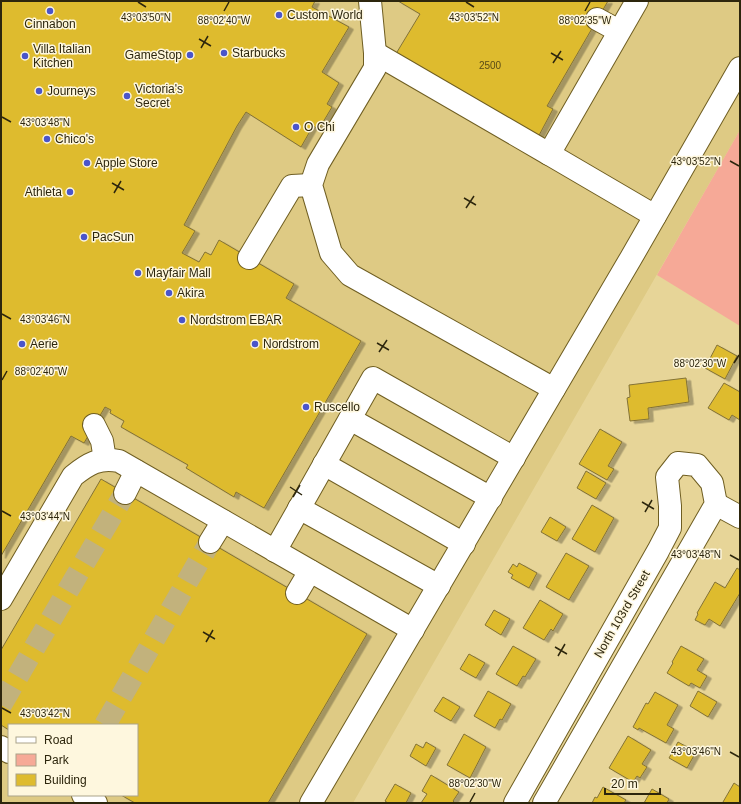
<svg xmlns="http://www.w3.org/2000/svg" width="741" height="804" viewBox="0 0 741 804" font-family="Helvetica,sans-serif">
<style>
.built{fill:#deca84;fill-rule:evenodd}
.green{fill:#f6a997}
.building{fill:#debb2f;stroke:#837236;filter:url(#shadow)}
.lines{fill:none;stroke-linecap:round;stroke-linejoin:round}
.minor-tunnel{stroke:#c2b27c;stroke-width:22;stroke-dasharray:22 11;stroke-linecap:butt}
.minor-casing{stroke:#6f5e22;stroke-width:24}
.minor{stroke:#fff;stroke-width:22}
.ticks{fill:none;stroke:#2d260d;stroke-width:1.5}
.poi-dot{fill:#4a55ca;stroke:#fef7de;stroke-width:1.5}
.labels{text-anchor:middle;stroke-width:3;stroke-linejoin:round;paint-order:stroke}
.number-label{font-size:10px;fill:#594b16}
.poi-label{font-size:12px;fill:#2d260d;stroke:#fef7de;text-anchor:start}
.street-label{font-size:12px;fill:#2d260d;stroke:#fef7de}
.ticks-label{font-size:10px;text-anchor:middle;fill:#2d260d;stroke:#fef7de;stroke-width:3;stroke-linejoin:round;paint-order:stroke}
</style>
<defs>
<filter id="shadow"><feDropShadow dx="4.5" dy="2.5" stdDeviation="0" flood-color="#0004"/></filter>
</defs>
<rect width="100%" height="100%" fill="#e7d598"/>
<!-- built -->
<path class="built" d="M1 1H740V130L353 803H1ZM9 725H137V795H9Z"/>
<!-- green -->
<polygon class="green" points="740,130 740,326 657,275"/>
<!-- building -->
<g class="building">
<polygon points="1,1 315,1 312,7 349,27 322,72 339,83 327,104 332,107 319,129 313,126 301,147 246,112 237,126 184,225 195,231 182,253 199,262 205,252 211,255 219,240 294,284 286,298 361,341 264,508 236,492 234,497 186,468 188,465 121,427 124,421 110,413 111,410 105,407 84,443 71,436 1,556"/>
<polygon points="398,1 608,1 547,106 553,109 536,141 394,57 420,14"/>
<polygon points="717,345 737,356 725,379 705,368"/>
<polygon points="686,378 689,402 648,408 649,419 630,421 627,398 630,397 629,385"/>
<polygon points="724,383 740,392 740,420 732,415 729,420 708,408"/>
<polygon points="600,429 622,442 608,466 614,469 607,480 579,464"/>
<polygon points="586,471 606,483 596,499 577,488"/>
<polygon points="101,479 367,634 268,803 135,803 121,795 137,795 137,725 9,725 9,730 1,725 1,650"/>
<polygon points="592,505 614,518 595,552 572,539"/>
<polygon points="550,517 566,527 557,541 541,532"/>
<polygon points="566,553 589,566 569,600 546,587"/>
<polygon points="519,563 537,573 529,588 511,578 513,575 508,572 513,564 517,567"/>
<polygon points="737,568 740,570 740,593 720,626 709,619 705,625 695,620 698,614 697,613 715,582 725,588"/>
<polygon points="540,600 563,614 553,631 551,629 544,640 523,628"/>
<polygon points="494,610 510,619 501,635 485,625"/>
<polygon points="513,646 536,659 525,677 523,676 517,686 496,674"/>
<polygon points="681,646 704,659 697,670 707,676 700,688 691,683 689,686 667,673 673,663 672,662"/>
<polygon points="469,654 485,663 476,678 460,669"/>
<polygon points="488,691 511,704 502,720 500,719 495,728 474,716"/>
<polygon points="698,691 717,702 708,717 690,706"/>
<polygon points="655,692 678,705 667,725 674,729 666,743 639,728 638,730 633,727 646,703 648,704"/>
<polygon points="443,697 460,707 451,721 434,711"/>
<polygon points="464,734 486,747 470,778 447,765"/>
<polygon points="628,736 651,750 642,764 647,767 640,778 637,776 633,782 609,768"/>
<polygon points="426,742 436,748 426,766 410,756 416,744 423,748"/>
<polygon points="678,742 696,752 687,768 669,758"/>
<polygon points="431,775 459,792 453,801 455,803 421,803 427,794 422,791"/>
<polygon points="734,783 740,787 740,803 724,803 723,802"/>
<polygon points="395,784 411,793 406,803 388,803 385,801"/>
<polygon points="603,787 626,800 624,803 592,803 595,797 597,798"/>
<polygon points="652,789 669,799 667,803 644,803"/>
</g>
<g class="lines">
<!-- minor-tunnel -->
<g class="minor-tunnel">
<polyline points="1,705 125,493"/>
<polyline points="105,725 210,542"/>
</g>
<!-- minor casing -->
<g class="minor-casing">
<g id="minor">
<polyline points="370,1 375,53 375,68 318,164 311,185 331,253 350,275 554,389"/>
<polyline points="597,19 619,31"/>
<polyline points="375,53 549,154 637,1"/>
<polyline points="549,154 655,216"/>
<polyline points="249,258 292,186 311,185"/>
<polyline points="350,419 491,498"/>
<polyline points="94,425 102,441 105,460"/>
<polyline points="324,464 464,544"/>
<polyline points="125,493 136,471"/>
<polyline points="716,504 740,517"/>
<polyline points="299,508 439,586"/>
<polyline points="210,542 223,521"/>
<polyline points="275,551 373,378 514,458"/>
<polyline points="297,593 310,571"/>
<path d="M1 599 73 476C88 464 99 457 119 461L413 630"/>
<polyline points="1,747 9,752"/>
<polyline points="83,795 96,803"/>
<polyline points="311,803 631,258 740,68"/>
<polyline points="515,803 658,551 670,528 670,506 667,477 678,463 697,465 712,483 716,504 544,803"/>
</g>
</g>
<!-- minor -->
<use href="#minor" class="minor"/>
</g>
<!-- ticks -->
<path class="ticks" d="M138 2 146 7M466 2 474 7M224 11 229 2M585 11 590 2M199 39 211 46M201 48 208 36M551 53 563 60M553 63 561 51M2 117 11 122M730 161 739 166M112 183 124 190M114 193 121 181M464 198 476 205M466 208 474 196M2 314 11 319M377 343 389 350M379 352 387 340M734 363 739 355M2 380 7 371M290 487 302 495M293 497 300 485M642 502 654 509M2 511 11 516M645 512 652 500M730 555 739 560M203 632 215 639M206 642 213 630M555 647 567 654M558 656 565 644M2 708 11 713M730 752 739 757M470 802 475 793"/>
<!-- markers -->
<g class="poi-dot">
<circle cx="50" cy="11" r="4"/>
<circle cx="279" cy="15" r="4"/>
<circle cx="224" cy="53" r="4"/>
<circle cx="190" cy="55" r="4"/>
<circle cx="25" cy="56" r="4"/>
<circle cx="39" cy="91" r="4"/>
<circle cx="127" cy="96" r="4"/>
<circle cx="296" cy="127" r="4"/>
<circle cx="47" cy="139" r="4"/>
<circle cx="87" cy="163" r="4"/>
<circle cx="70" cy="192" r="4"/>
<circle cx="84" cy="237" r="4"/>
<circle cx="138" cy="273" r="4"/>
<circle cx="169" cy="293" r="4"/>
<circle cx="182" cy="320" r="4"/>
<circle cx="22" cy="344" r="4"/>
<circle cx="255" cy="344" r="4"/>
<circle cx="306" cy="407" r="4"/>
</g>
<g class="labels">
<!-- number labels -->
<g class="number-label">
<text x="490" y="69">2500</text>
</g>
<!-- poi labels -->
<g class="poi-label">
<text x="287" y="19">Custom World</text>
<text x="50" y="28" text-anchor="middle">Cinnabon</text>
<text x="33" y="53">Villa Italian<tspan x="33" dy="14">Kitchen</tspan></text>
<text x="232" y="57">Starbucks</text>
<text x="182" y="59" text-anchor="end">GameStop</text>
<text x="135" y="93">Victoria's<tspan x="135" dy="14">Secret</tspan></text>
<text x="47" y="95">Journeys</text>
<text x="304" y="131">O Chi</text>
<text x="55" y="143">Chico's</text>
<text x="95" y="167">Apple Store</text>
<text x="62" y="196" text-anchor="end">Athleta</text>
<text x="92" y="241">PacSun</text>
<text x="146" y="277">Mayfair Mall</text>
<text x="177" y="297">Akira</text>
<text x="190" y="324">Nordstrom EBAR</text>
<text x="30" y="348">Aerie</text>
<text x="263" y="348">Nordstrom</text>
<text x="314" y="411">Ruscello</text>
</g>
<!-- street labels -->
<g class="street-label">
<text transform="translate(622 614) rotate(-60)" y="4">North 103rd Street</text>
</g>
</g>
<g class="ticks-label">
<text x="146" y="21">43°03'50"N</text>
<text x="474" y="21">43°03'52"N</text>
<text x="224" y="24">88°02'40"W</text>
<text x="585" y="24">88°02'35"W</text>
<text x="45" y="126">43°03'48"N</text>
<text x="696" y="165">43°03'52"N</text>
<text x="45" y="323">43°03'46"N</text>
<text x="700" y="367">88°02'30"W</text>
<text x="41" y="375">88°02'40"W</text>
<text x="45" y="520">43°03'44"N</text>
<text x="696" y="558">43°03'48"N</text>
<text x="45" y="717">43°03'42"N</text>
<text x="696" y="755">43°03'46"N</text>
<text x="475" y="787">88°02'30"W</text>
</g>
<!-- border -->
<rect width="741" height="804" fill="none" stroke="#2d260d" stroke-width="4"/>
<!-- legend -->
<rect x="8" y="724" width="130" height="72" fill="#fef7de" stroke="#aaa38a"/>
<rect x="16" y="737" width="20" height="6" fill="#ffffff" stroke="#aaa38a"/>
<text x="44" y="744" font-size="12" fill="#2d260d">Road</text>
<rect x="16" y="754" width="20" height="12" fill="#f6a997" stroke="#aaa38a"/>
<text x="44" y="764" font-size="12" fill="#2d260d">Park</text>
<rect x="16" y="774" width="20" height="12" fill="#debb2f" stroke="#aaa38a"/>
<text x="44" y="784" font-size="12" fill="#2d260d">Building</text>
<!-- scale -->
<path d="M605 788v6h55v-6" fill="none" stroke="#2d260d" stroke-width="2"/>
<text x="611" y="788" font-size="12" fill="#2d260d" stroke="#fef7de" stroke-width="3" paint-order="stroke">20 m</text>
</svg>
